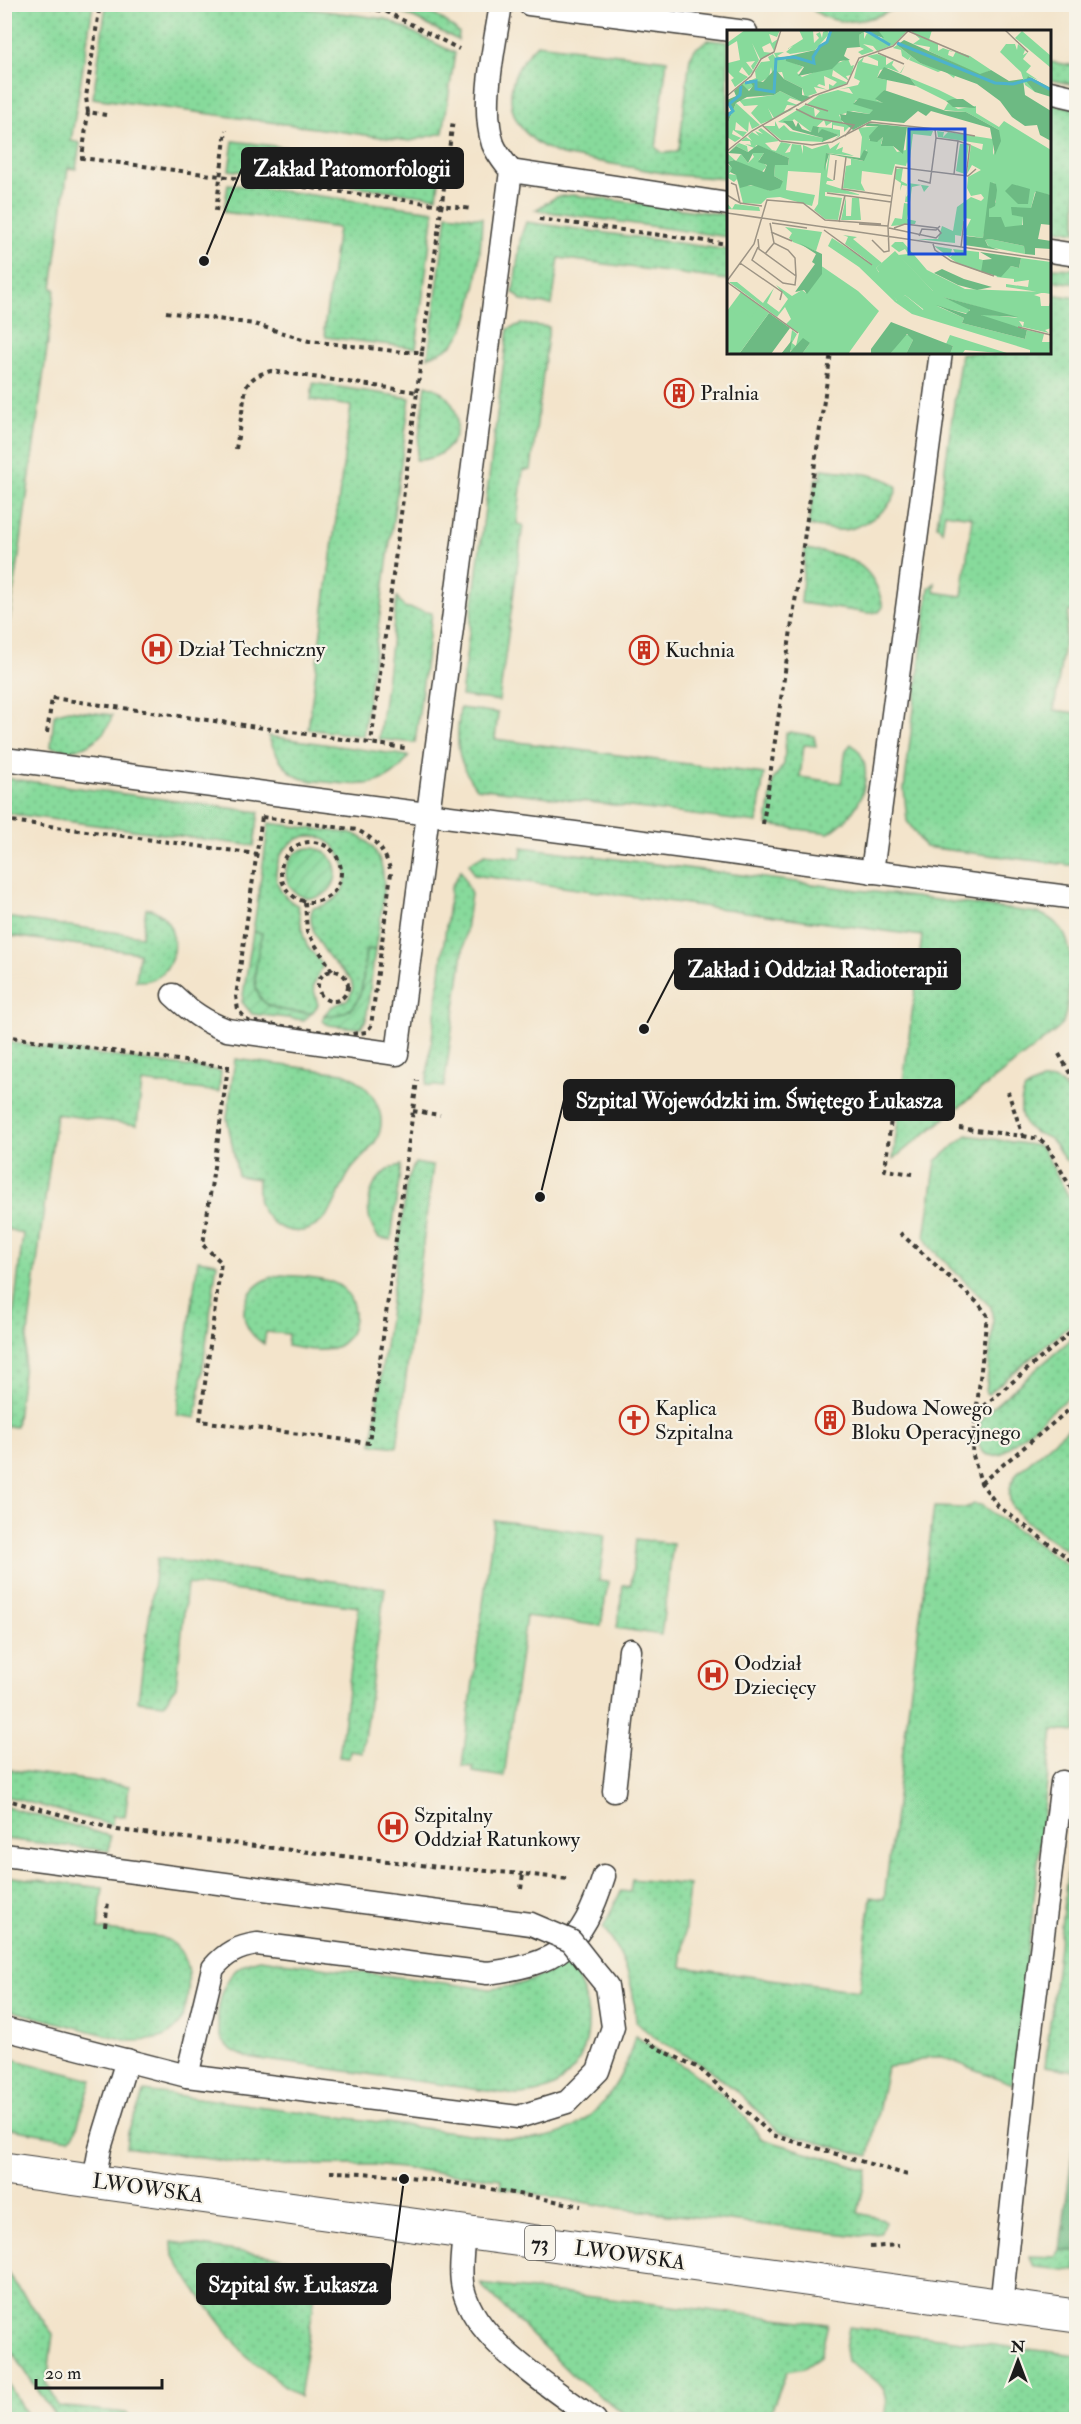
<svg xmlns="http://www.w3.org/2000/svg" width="1081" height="2424" viewBox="0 0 1081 2424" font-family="'IM FELL Double Pica',serif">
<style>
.grass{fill:url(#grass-dots);stroke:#527b5c;stroke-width:1.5}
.forest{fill:url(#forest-firs);stroke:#446b50;stroke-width:1.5}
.garden{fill:url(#garden-furrows);stroke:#527b5c;stroke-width:1.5}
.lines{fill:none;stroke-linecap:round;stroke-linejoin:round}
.lane-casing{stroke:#3c3a36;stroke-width:25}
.primary-casing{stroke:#3c3a36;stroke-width:35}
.path{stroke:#3c3a36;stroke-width:4;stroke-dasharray:4.5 4.5;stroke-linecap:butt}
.lane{stroke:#fff;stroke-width:22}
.primary{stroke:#fff;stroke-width:33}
.lane-bridge-casing{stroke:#3c3a36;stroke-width:25;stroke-linecap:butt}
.lane-bridge{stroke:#fff;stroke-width:22}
.labels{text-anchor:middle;stroke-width:4.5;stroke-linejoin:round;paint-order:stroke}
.shield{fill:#f7f3e8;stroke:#5e5c59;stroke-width:1.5}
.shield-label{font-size:20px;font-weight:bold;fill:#1c1c1c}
.poi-label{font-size:21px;fill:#1c1c1c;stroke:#f7f3e8;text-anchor:start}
.street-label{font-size:21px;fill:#1c1c1c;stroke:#f7f3e8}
.inset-river{fill:none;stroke:#4db2cc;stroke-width:3}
.inset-road{fill:none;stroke:#9d9485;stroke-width:1.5}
.view{fill:#1d4ed8;fill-opacity:0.15;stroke:#1d4ed8;stroke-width:3}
.inset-edge{fill:none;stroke:#1c1c1c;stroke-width:3}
.leader{fill:none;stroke:#1c1c1c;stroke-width:2}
.callout-dot{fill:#1c1c1c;stroke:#f7f3e8;stroke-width:2}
.callout{fill:#1c1c1c;stroke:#1c1c1c;stroke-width:2}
.callout-label{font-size:22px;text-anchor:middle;font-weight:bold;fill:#fff}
</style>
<defs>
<pattern id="grass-dots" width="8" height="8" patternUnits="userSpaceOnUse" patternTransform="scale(1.5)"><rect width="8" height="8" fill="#87da9b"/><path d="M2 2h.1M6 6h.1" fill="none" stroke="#74ba85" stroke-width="1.8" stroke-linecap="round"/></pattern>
<pattern id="forest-firs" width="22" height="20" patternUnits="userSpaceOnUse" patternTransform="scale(1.5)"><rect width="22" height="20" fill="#6dba83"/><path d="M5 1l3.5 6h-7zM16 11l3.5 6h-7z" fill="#59966a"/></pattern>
<pattern id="garden-furrows" width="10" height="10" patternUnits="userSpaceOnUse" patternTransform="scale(1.5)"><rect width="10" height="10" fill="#87da9b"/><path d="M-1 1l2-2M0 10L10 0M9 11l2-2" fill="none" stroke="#74ba85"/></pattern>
</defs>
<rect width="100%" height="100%" fill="#f7f3e8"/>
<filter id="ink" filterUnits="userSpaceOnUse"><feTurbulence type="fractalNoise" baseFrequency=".0167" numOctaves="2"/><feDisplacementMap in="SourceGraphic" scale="12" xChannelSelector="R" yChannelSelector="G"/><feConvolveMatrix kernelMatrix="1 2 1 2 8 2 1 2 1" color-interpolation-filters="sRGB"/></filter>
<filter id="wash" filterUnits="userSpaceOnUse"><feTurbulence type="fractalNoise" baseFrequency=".008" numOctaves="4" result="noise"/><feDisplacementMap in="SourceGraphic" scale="24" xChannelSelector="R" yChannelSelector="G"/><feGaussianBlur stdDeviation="1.35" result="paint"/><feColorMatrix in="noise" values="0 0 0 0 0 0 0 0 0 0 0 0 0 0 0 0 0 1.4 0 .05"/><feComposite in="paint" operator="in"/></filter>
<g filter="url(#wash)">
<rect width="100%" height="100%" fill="#f3e4cb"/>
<!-- grass -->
<g class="grass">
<polygon points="5,4 93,5 71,141 80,143 76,169 68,168 52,288 55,289 17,571 5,649"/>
<polygon points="280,5 386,19 455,53 443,133 410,141 93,98 106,5"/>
<path d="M387 5C418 9 436 10 459 33L458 40Z"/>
<path d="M807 5H901C872 22 834 31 807 5Z"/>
<path d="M708 40 728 42V179L674 175 562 155C505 135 494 86 537 44L667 60 656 148 663 153 676 152 679 149 690 58 695 49Z"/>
<polygon points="1050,62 1076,66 1076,85 1050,80"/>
<polygon points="1050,104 1076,108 1076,232 1050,228"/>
<polygon points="233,141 441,166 437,197 229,170"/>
<polygon points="228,184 434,211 416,348 326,337 324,329 338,228 224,212"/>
<polygon points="573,195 728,215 728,237 535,210 556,197"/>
<path d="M447 214 482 218C481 248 476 323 453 344 446 350 437 353 428 357Z"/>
<polygon points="526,222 728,250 728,280 559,258 552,305 522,301 516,294 513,293 521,236"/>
<polygon points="1050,268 1076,269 1076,284 1050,280"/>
<polygon points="1050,294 1076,298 1076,612 1069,611 1054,710 1076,713 1076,866 925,847 907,821 904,789 929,588 935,583 934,592 962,596 972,517 945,513 942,531 937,525 961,353 1050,352"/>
<polygon points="521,324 549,327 531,470 523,470 517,524 523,525 499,701 461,696 508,329"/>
<polygon points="313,383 410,398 363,736 308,729 351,406 311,400"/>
<path d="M426 385C472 398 466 460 416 460Z"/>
<path d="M822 469C843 472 883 472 897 487 894 508 866 526 845 530 834 531 819 527 808 526L816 478 821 479Z"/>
<path d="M805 549C847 556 873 559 883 607L879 612 868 613 801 603Z"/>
<polygon points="397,597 404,607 432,613 415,743 379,739"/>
<path d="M460 708 498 713 495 739 764 774 757 823 476 788C455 760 456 740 460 708Z"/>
<path d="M69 710 112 715C110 732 88 749 70 750 64 750 57 748 51 747L54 715 57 713Z"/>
<path d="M790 732 814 736 816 746 804 745 800 777 841 783 846 750 851 744C874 760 866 795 851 814 845 822 837 827 829 833L767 825 773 780 784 764 786 733Z"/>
<path d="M268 736 409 756C388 789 361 786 326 782 318 781 306 781 298 777 283 769 275 752 268 736Z"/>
<polygon points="5,778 259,812 254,846 5,813"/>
<path d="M269 823 355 834C400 855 380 912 375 950L366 949C362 982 367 1018 324 1015L331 1007 347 1000C360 983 348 977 337 966 326 955 304 925 313 908 380 896 331 808 289 845 281 852 276 863 276 874 276 888 286 899 298 906L303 934 307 946 323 965 313 986 318 1005 312 1013C300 1012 286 1012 275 1008 244 999 258 956 261 933L253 932Z"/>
<path d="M522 847 1038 913C1081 928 1071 972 1066 1012L1063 1023 1057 1030 893 1159 922 936 474 875 469 863 485 854 521 858Z"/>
<polygon points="461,870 471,894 444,1087 426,1085 451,887"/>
<path d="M146 908C177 913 183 958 159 976 152 981 144 981 136 981L139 953 5 935V917L142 936Z"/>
<polygon points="5,1042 221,1071 219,1092 142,1082 137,1125 56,1114 16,1427 5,1426 4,1326 12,1326 23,1234 5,1228"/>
<path d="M235 1059 343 1073C369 1082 392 1115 375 1142 368 1153 358 1161 351 1170 340 1185 336 1209 321 1222 298 1241 268 1229 259 1202 257 1195 258 1187 258 1179L238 1176 227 1118Z"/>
<path d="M1053 1080C1081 1090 1077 1138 1076 1166 1061 1162 1061 1150 1051 1140 1046 1135 1039 1135 1034 1132 1017 1123 1019 1104 1025 1089L1042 1081Z"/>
<polygon points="967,1135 1039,1146 1044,1151 1076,1210 1076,1320 988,1394 986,1393 993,1322 991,1307 930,1247 925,1237 936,1161"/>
<polygon points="415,1163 433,1166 397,1447 372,1444 407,1181"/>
<path d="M401 1165 391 1240 379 1238C359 1214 368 1172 401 1165Z"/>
<polygon points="198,1260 217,1263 196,1418 177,1415"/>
<path d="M282 1275C299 1277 327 1276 341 1287 361 1302 358 1340 333 1348 319 1353 301 1348 287 1346L288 1334 266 1332 264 1344C229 1323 243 1280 282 1275Z"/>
<path d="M1076 1335V1391L1001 1454C973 1463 974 1428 985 1414Z"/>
<path d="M1076 1422V1557C1061 1545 1018 1521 1011 1504 1007 1492 1011 1483 1017 1473Z"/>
<path d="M974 1504 981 1505 1076 1571V1732L1053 1730 1013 2084 942 2057H930L905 2065 887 2067 869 2156 779 2132 738 2092 703 2065 656 2039 636 2022C634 1985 626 1958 603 1928L621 1891 630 1892 632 1879 689 1885 681 1967 859 1991 871 1897 884 1899 934 1507 965 1508Z"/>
<polygon points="494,1520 605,1535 599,1581 608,1582 601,1626 526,1616 504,1777 473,1772 473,1767 462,1766"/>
<polygon points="636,1539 673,1544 661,1635 617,1628 623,1585 631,1585"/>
<polygon points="157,1558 385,1588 362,1753 350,1751 349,1758 339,1757 359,1607 187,1584 176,1687 164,1704 138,1701"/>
<polygon points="4,1769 129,1786 125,1817 113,1815 112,1825 5,1796"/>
<polygon points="4,1806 110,1836 109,1851 5,1839"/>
<polygon points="1076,1844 1076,1895 1069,1957 1076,1959 1076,2071 1045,2066 1068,1866"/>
<path d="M4 1876 103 1888 98 1929 161 1937C189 1947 191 1974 187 2000 185 2011 182 2022 174 2030 162 2041 144 2041 129 2041L5 2009Z"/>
<path d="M260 1959 490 1989C519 1987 542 1977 568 1963 607 2015 589 2095 516 2095L246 2057C239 2054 231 2051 226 2045 211 2028 219 1986 235 1971 241 1964 251 1961 260 1959Z"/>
<path d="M635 2036 688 2069 719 2092 745 2117 762 2139 867 2170 858 2213 883 2219 885 2222 880 2233 860 2236 617 2208 500 2188 501 2179 373 2165H251L126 2147 128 2132 145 2091 484 2136C503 2138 521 2141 540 2138 593 2131 623 2084 635 2036Z"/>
<polygon points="5,2057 92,2080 74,2136 70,2139 5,2128"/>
<polygon points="172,2242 348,2267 344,2288 317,2282 299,2397 246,2356 194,2288 173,2256"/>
<polygon points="1060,2250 1076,2251 1076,2271 1034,2267 1030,2256 1055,2257"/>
<polygon points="5,2270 53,2334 47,2383 58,2406 126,2413 132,2419 57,2419 5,2341"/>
<polygon points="480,2284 828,2324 820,2357 804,2368 787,2371 768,2419 631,2419 573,2376"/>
<path d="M849 2327 1076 2355V2419H884C895 2384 872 2379 847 2361L845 2349Z"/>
<polygon points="4,2379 5,2379 30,2419 5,2419"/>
</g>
<!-- forest -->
<polygon class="forest" points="1076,2122 1076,2251 1060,2250"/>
<!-- garden -->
<g class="garden">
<circle cx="311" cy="873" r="25"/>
<path d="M253 932 262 933C258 956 243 999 275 1008 286 1012 300 1012 312 1013L304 1020 252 1014 242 1002Z"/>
<path d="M366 949 375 950 366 1020 361 1027 357 1028 328 1025 323 1021 324 1015C367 1018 362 981 366 949Z"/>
</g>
</g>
<g filter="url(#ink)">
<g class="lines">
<!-- lane casing -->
<g class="lane-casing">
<g id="lane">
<path d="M501 4C495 45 480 104 493 144 497 154 504 162 511 171"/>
<polyline points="529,4 746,32"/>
<polyline points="1050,92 1076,98"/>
<polyline points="1050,251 1076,255"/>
<polyline points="4,759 1076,898"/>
<polyline points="872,872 941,352"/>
<path d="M173 995C190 1011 205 1022 227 1030L397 1054 511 171 728 204"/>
<polyline points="614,1791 630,1650"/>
<polyline points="4,2029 187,2076 518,2117 567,2102 598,2071 613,2027 607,1986 593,1969"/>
<path d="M187 2076 213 1968C226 1953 237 1947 257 1944L487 1973C559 1964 582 1946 604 1876"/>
<polyline points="94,2181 100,2148 127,2060"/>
<path d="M464 2232C463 2249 459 2271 463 2288 475 2342 552 2387 595 2420"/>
<polyline points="1001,2306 1027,2063 1062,1782"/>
</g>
</g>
<!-- primary casing -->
<g class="primary-casing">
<polyline id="primary" points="4,2169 1076,2316"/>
</g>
<!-- path -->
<g class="path">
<polyline points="332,4 385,11 459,49"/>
<polyline points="88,112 86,97 100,4"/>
<polyline points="106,115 88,112 82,158 472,209"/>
<polyline points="216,211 226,130"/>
<polyline points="539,219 728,244"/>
<polyline points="166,312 254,324 309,341 403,352 422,352 453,120"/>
<polyline points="417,392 422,352"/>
<path d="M236 449 246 387C252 377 259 374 271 371L417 392 371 743"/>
<polyline points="47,733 52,698 405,748"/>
<path d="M262 817 357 830C377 840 386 852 391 873L371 1026 366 1032 346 1035 248 1021 238 1010 236 996Z"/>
<polyline points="4,820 257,854"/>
<polyline points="763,824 831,352"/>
<circle cx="311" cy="872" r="30"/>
<polyline points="305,902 307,932 333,972"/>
<circle cx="333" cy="986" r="15"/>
<polyline points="4,1036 228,1067 228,1065"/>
<polyline points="1059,1054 1076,1084"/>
<polyline points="228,1067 203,1245 221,1262 200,1421 369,1443 417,1080"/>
<polyline points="796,1108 891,1119 885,1170 913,1174"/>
<polyline points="413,1111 440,1115"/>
<polyline points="959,1128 1023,1136 1008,1092"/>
<polyline points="1023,1136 1039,1139 1046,1144 1076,1197"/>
<polyline points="1070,1186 1076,1182"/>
<polyline points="900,1233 979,1304 987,1315 972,1452 981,1483 998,1506 1076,1564"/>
<polyline points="977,1412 1076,1328"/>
<polyline points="981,1483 1076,1404"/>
<polyline points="4,1799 117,1830 439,1867 523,1874"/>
<polyline points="521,1889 523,1874 569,1879"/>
<polyline points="105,1926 108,1902"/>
<polyline points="645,2039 657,2048 699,2068 772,2135 911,2176"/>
<path d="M330 2172C414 2173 498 2190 581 2206"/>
<polyline points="870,2247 899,2245"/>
</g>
<!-- lane -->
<use href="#lane" class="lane"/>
<!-- primary -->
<use href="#primary" class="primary"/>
<!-- lane-bridge casing -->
<g class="lane-bridge-casing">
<polyline id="lane-bridge" points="4,1855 531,1924 571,1941 593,1969"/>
</g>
<!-- lane-bridge -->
<use href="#lane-bridge" class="lane-bridge"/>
</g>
</g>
<!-- icons -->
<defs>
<g id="building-ring" transform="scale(1.5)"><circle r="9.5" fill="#f7f3e8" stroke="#c8321e" stroke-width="1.5"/><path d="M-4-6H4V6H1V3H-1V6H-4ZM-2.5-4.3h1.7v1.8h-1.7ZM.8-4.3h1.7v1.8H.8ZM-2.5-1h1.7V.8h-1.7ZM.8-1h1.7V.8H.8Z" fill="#c8321e"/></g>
<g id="hospital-ring" transform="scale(1.5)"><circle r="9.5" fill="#f7f3e8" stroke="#c8321e" stroke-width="1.5"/><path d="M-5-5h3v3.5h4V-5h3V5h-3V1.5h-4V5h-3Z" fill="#c8321e"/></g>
<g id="church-ring" transform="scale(1.5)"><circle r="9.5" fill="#f7f3e8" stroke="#c8321e" stroke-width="1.5"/><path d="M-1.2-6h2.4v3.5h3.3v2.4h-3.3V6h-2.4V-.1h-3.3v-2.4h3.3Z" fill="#c8321e"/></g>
</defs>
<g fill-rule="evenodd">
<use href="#building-ring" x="679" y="393"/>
<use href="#hospital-ring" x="157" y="649"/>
<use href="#building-ring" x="644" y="650"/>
<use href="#church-ring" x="634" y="1420"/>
<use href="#building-ring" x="830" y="1420"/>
<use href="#hospital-ring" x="713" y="1675"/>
<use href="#hospital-ring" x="393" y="1827"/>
</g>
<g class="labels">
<!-- shield labels -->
<rect class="shield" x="525" y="2226" width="30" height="34" rx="4.5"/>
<g class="shield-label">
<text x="540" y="2250">73</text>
</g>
<!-- poi labels -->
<g class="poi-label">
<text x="700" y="400">Pralnia</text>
<text x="178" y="656">Dział Techniczny</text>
<text x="665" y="657">Kuchnia</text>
<text x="655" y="1415">Kaplica<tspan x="655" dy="24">Szpitalna</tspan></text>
<text x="851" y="1415">Budowa Nowego<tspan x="851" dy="24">Bloku Operacyjnego</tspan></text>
<text x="734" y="1670">Oodział<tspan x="734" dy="24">Dziecięcy</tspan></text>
<text x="414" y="1822">Szpitalny<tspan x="414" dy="24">Oddział Ratunkowy</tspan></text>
</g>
<!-- street labels -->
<g class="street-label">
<text transform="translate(148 2188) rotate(8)" y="7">LWOWSKA</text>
<text transform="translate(630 2255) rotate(8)" y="7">LWOWSKA</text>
</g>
</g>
<!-- overview -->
<g transform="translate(727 30)">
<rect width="324" height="324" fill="#f3e4cb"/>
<path d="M18 0H53L50 7 42 4 45 13 51 9 47 21 43 13 35 17 37 22 46 23 33 29 25 13 32 30 26 40 24 36 28 31 19 32 26 41 22 46 15 37 12 42 21 47 8 57 4 50 7 48 0 41 1 33 13 30 10 11 0 17V13ZM72 0H86L87 13 92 8 89 4 93 2 95 8 96 2 100 0 102 4 88 20 63 24 59 22 66 16 60 19 76 9ZM151 0H181L166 15 150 21 146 16 136 14 147 21 135 25 131 22 137 19 133 17 132 5 137 2V9L140 3 156 10ZM183 0H205L202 10 211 14V21L216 18 227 22 222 21 221 25 226 27 229 21 243 26 264 40 253 45 202 21 203 17 186 14 193 9ZM295 1 324 26V38L288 8ZM279 14H288L290 20 291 14 298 20 296 25 301 22 296 29 304 36 299 42 311 50 301 46 308 62 298 55 294 42 273 22ZM170 15 193 33 229 43 227 48 216 40 211 42 182 30 184 26 181 30 175 26 174 20 166 18ZM57 22 50 26 76 37 70 43 75 47 121 29 124 36 127 35 124 45 119 46 122 51 106 40 105 46 121 53 102 60V54L106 56 110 52 97 46 98 56 92 54 90 56 101 60 87 57 90 63 78 67 75 58 57 49 55 42 45 43 44 37 42 47 19 61 14 54 29 48 28 41 34 32 43 31 41 27 46 24 50 30 47 23ZM150 24 159 27V35L167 30 165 35 173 43 178 35 174 43 161 38 153 40 150 48 160 50 159 61 152 58 157 60 149 70 157 73 129 70 127 73 147 80 142 84 126 81 112 85 116 93 125 94 117 102V97L106 95V99L113 100V106L108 109 112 105 95 100 91 103 92 97 105 98V92L99 96 97 90 84 102 67 89 63 94 51 92 78 75 87 78 88 87 93 81 80 74 92 65 111 60 126 64 122 58 113 59 131 55 133 51 127 48 131 32 137 27 135 32 151 36V31L140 26ZM183 48 212 60 230 69 219 71 189 56ZM53 61 75 72 63 68 60 71 73 76 60 75 57 81 67 79 47 88 41 78 46 89 34 94 24 83 31 75 17 76 12 70 47 65ZM9 73 33 95 25 99 22 91 21 102 9 92 8 100 20 102 16 107 6 100 5 104 14 108 8 112 0 107V95ZM221 73 231 79 249 76V83L272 97 277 91 324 120V165L308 162 304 178H287L296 187 295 197H277L262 187V179L269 172 267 152 256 208 236 205 244 189 237 188 234 206 228 205V213L189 209H211L215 196 226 201 230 177 244 167 254 171 257 168 254 164 244 166 240 158 241 147 254 140 245 135 240 144 244 115 255 120 256 114 211 107 210 101 217 102 216 107 221 102 266 109V125L272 113V100L239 82 217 80ZM48 91 52 99 57 95 63 101 96 108V112L54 110 37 96H48ZM151 96 142 110 151 111 156 107 154 114 166 116 170 122 179 120 180 97 206 101 204 106 186 104 182 137 180 132 179 136 168 134 165 145 135 141 134 153 138 161 116 158 119 136 124 135V129L103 124 100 147 107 151H100L99 154 134 165 98 162V166L115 168 111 190 98 189 87 180 91 174 94 143 61 141 59 160 88 165 85 176 53 167 40 168 34 174 16 173 10 149 7 152 1 148 0 153V134L6 138 2 144 9 145 17 156 29 155 43 161 56 151 47 146 48 134 61 135 62 128 29 115 28 118 21 122 9 116 1 122 12 113 20 116 21 122 27 118 18 114 24 115 23 111H14L19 107 25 111 21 106 25 102 32 106 28 101 36 104 31 100 34 98 52 111 38 113 45 120 49 121 54 112 64 114 58 123 63 122 65 114 74 115 76 124V115L85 119 101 114 103 119 113 112 109 120 116 117 115 122 122 124 127 126 99 123V141L102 124 136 131 140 119 133 128 135 107 131 98ZM233 114H242L238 144 229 141ZM31 122 37 123 32 130 40 136 34 143 7 130 0 132V123L9 131 14 124 21 133 27 127 25 123ZM176 138 174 151 180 154 179 167 183 163 181 153 202 156 197 162 194 155 185 157 183 172H178L180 156 175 155 173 161 174 153 168 149 169 139ZM119 167V186H124L125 168H132L134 190H114ZM0 173 5 179 8 174 32 177 33 181 0 179ZM177 173 183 174 180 189 189 191 188 194 164 196 168 188 175 189ZM58 197 95 202 89 221 66 212 62 208 65 203ZM116 205 130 207 126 209 155 233 149 238 170 271 178 265 196 280 206 261 171 225 181 224 178 219 172 222 164 216 168 212H176L200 240 238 259 318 262 307 265 313 267 314 276H322L324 269V298L318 300 322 303 296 297 297 292 292 291 296 297H290L256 288 254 284 291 288 216 267 242 278V284L210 276 237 288 235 293 298 309 300 300 317 304 315 312H324L322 324H303V320L185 284 168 272 132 237 101 216 105 208 145 234 118 214 121 207ZM263 209 297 216 298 224 262 217 258 210ZM207 216 225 219 223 227 228 223 226 219 252 222V229L264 232 254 242 230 233ZM294 228 324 232V264L279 257V254L301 257 302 250 287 252V249L269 247 284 236 292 238ZM93 235 131 261 152 281 121 324H75L83 313 62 321 65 300 70 304 65 313 69 316 72 303 59 294 64 289 58 277 50 287 2 252H10L36 273 47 258 40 273 52 282 61 269 49 255 65 266 75 260 79 263 94 240ZM177 305H183L186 310 179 324H163ZM223 305 283 324 238 320 235 324H223L226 316 219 314Z" fill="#87da9b"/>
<path d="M103 0H151L157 8 137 2 132 5 133 17 120 18 117 26 123 30 113 31 105 39 71 46 77 37 59 31 58 27 88 20 101 10ZM177 10 253 44 264 40 282 51 296 49 298 65 324 81V111L313 105 310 95 298 96 285 87 273 71 250 54 193 33 170 15ZM157 37 183 48 189 56 150 48ZM48 39 57 49 75 58V65L84 67 75 72 53 61 47 65 20 67 9 73 0 95V83L4 81 0 70 9 66 7 61 15 54 22 61 26 56 22 50 36 52ZM301 46 324 58V67L308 62 299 51ZM157 60 219 81 239 82 272 100 274 111 268 125 263 98 204 81 199 86 191 81 177 93 145 90 126 100 114 90 113 84 119 85 120 81 142 84 146 80 126 74 132 68 156 73 148 69ZM226 69H236L249 78 226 77 219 71ZM56 91H66L69 97 71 92 75 99 84 102 86 96 92 97 91 103 95 99 112 105 95 112 96 108 66 100ZM140 93 180 97 176 124 166 116H154L156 107 150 112 143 111 142 106 151 96H139ZM31 115 62 128 61 135H48L47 146 56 151 53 158 43 161 24 155 13 158 9 145 3 142 5 138 0 132 7 130 37 142 40 135 31 132 37 123H26L21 133 14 124 1 123 9 116 21 122ZM137 120 141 122 137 131 102 124 97 141 99 123 133 128ZM263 152 269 154 270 160 268 176 262 179V187H274L278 197 296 195V187L285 185 284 177 304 178 309 161 324 165V195L314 194 311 209 324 211V219L308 218V225L298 224 297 216 263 209 258 210 261 216 272 220 237 215 238 206 256 208ZM285 154 303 159 301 174H291L278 161ZM72 213 95 224V244L80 264 77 260 68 262 88 234 85 232 89 224ZM253 222 294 228 292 238 284 236 274 247 254 242 256 230 265 229ZM215 239 237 249 265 257 250 260 231 255 207 243ZM216 267 291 287 254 285 300 300 298 309 235 293 237 288 209 275 239 284 243 280ZM42 283 63 298 44 324H12ZM164 292 226 316 225 319 223 324H179L186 310 180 304 163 324H144V319ZM76 308 83 313 75 324H54L65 310 63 322Z" fill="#6dba83"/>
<path d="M168 221 206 261V282H200L178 265 171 272 149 246 152 242 149 238Z" fill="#87da9b"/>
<path d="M14 262 42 283 12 324H5L0 321V281Z" fill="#87da9b"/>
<path d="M13 265 31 278 24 288 15 281 11 286 2 279Z" fill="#87da9b"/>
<path class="inset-river" d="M138 0 163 15M170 13 268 53 286 54 304 49 324 60M18 53 29 51V59L47 62 49 29 67 27 87 33 86 27 93 16 100 12 104 0M0 86 6 81 2 74 13 65 14 56"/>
<path class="inset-road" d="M278 0 301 22M181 1 242 27M151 23 177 34M0 66 24 46 34 29 47 22 54 0M78 74 101 81M69 79 87 88 127 95 118 106M35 95 53 111 85 115 105 112 143 92 208 99M209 108 208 99 248 106M231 111 243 115 239 146M0 121 25 101 86 66 120 54 132 28 166 16 182 0M119 127 115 159 164 166M107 150 109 130M191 150 203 153 209 108 231 111 227 144M100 163 164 172M0 165 13 173 9 155 4 153M13 173 35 176M0 183 324 230M112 192 118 165M43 193 47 213M45 193 80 198M132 194 161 196M162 198 209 208 214 203 210 198 178 194 167 198M97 200 145 235M44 202 65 211M192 206 195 199 209 200 213 196M31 209 32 219 69 246 68 255 56 253 25 230 31 217M145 210 157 222 162 221 161 196 169 137 241 146 249 139M206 214 208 220 224 231 267 246M234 217 237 191M38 224 47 213 61 220 68 228 69 246M13 233 55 262 53 270M0 251 27 214 40 170 76 173 98 190 154 194M0 252 71 303M291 297 324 305"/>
<path class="view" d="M182 99H238V224H182Z"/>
<rect width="324" height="324" class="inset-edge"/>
</g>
<!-- callouts -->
<path class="leader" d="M204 261L242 168M644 1029L675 969M540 1197L564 1100M404 2179L390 2284"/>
<g class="callout-dot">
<circle cx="204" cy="261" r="6"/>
<circle cx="644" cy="1029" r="6"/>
<circle cx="540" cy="1197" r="6"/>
<circle cx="404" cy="2179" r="6"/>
</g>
<g class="callout">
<rect x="242" y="148" width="221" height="40" rx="6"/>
<rect x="675" y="949" width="285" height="40" rx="6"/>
<rect x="564" y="1080" width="390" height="40" rx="6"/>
<rect x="197" y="2264" width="193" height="40" rx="6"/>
</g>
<g class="callout-label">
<text x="352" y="176">Zakład Patomorfologii</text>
<text x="818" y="977">Zakład i Oddział Radioterapii</text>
<text x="759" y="1108">Szpital Wojewódzki im. Świętego Łukasza</text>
<text x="293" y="2292">Szpital św. Łukasza</text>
</g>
<!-- margin -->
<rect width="1081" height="2424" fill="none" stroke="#f7f3e8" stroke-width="24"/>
<!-- north arrow -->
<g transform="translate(1018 2361)" stroke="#f7f3e8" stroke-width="4.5" paint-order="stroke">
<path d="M0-4.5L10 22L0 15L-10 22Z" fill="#1c1c1c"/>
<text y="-9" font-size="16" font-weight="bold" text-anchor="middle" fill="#1c1c1c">N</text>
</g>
<!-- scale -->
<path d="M36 2379v9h126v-9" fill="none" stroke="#1c1c1c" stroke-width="3"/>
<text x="45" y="2379" font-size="18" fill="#1c1c1c" stroke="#f7f3e8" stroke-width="4.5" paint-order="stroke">20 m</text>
</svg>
